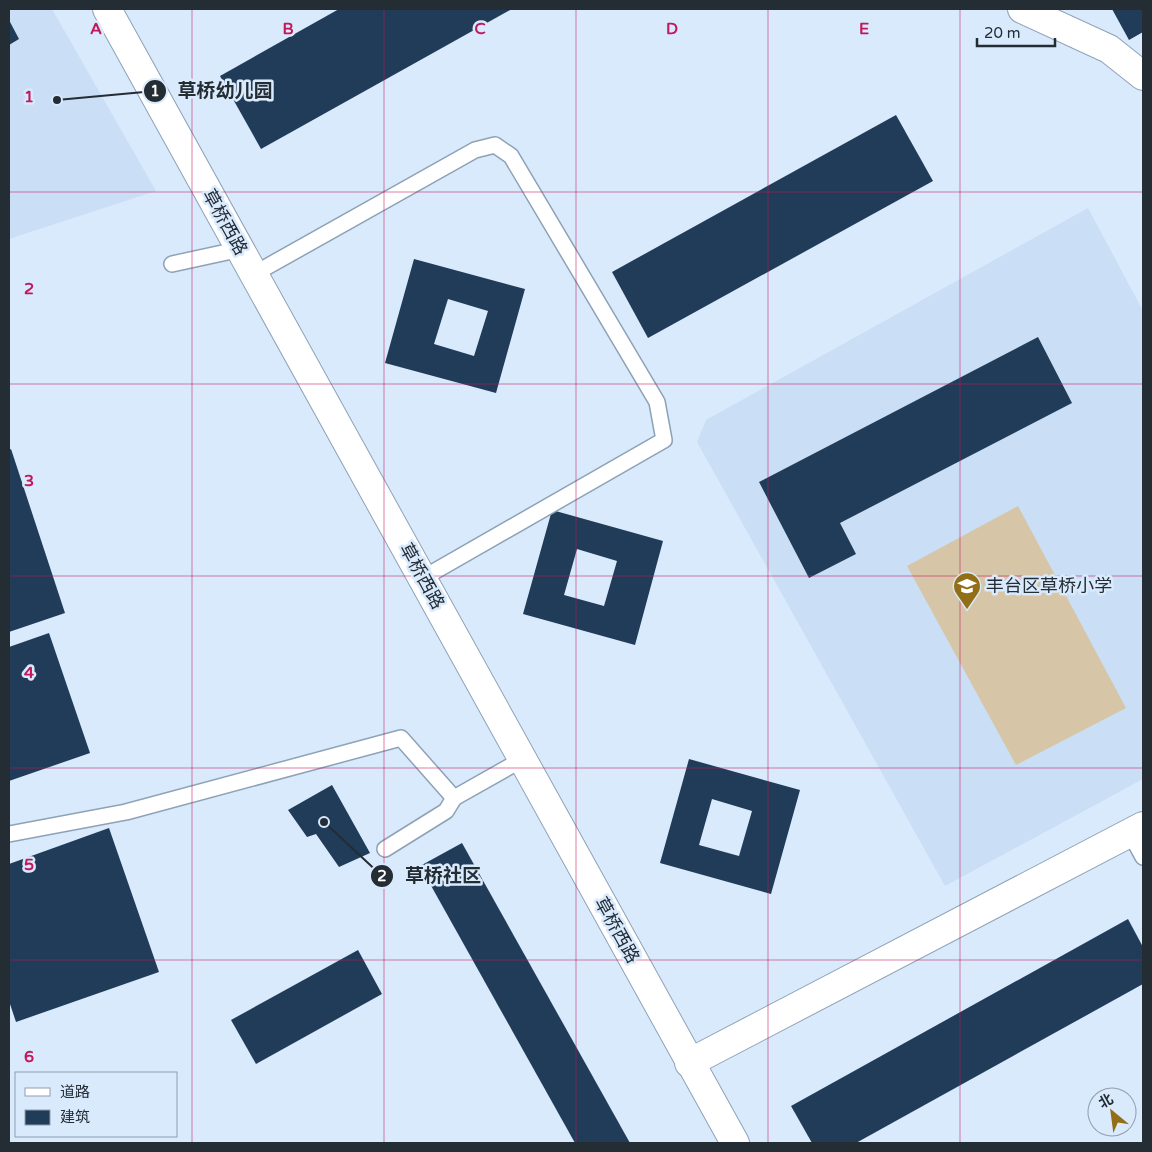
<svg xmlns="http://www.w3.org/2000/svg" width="1152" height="1152" viewBox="0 0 1152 1152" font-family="'Varela Round','Noto Sans SC',sans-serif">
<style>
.built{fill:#cadef5}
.grass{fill:#d6c6a7}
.building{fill:#213c58;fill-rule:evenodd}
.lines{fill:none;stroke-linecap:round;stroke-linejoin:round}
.lane-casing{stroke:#8ea2b7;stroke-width:18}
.street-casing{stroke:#8ea2b7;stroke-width:30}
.secondary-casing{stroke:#8ea2b7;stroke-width:30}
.lane{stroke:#fff;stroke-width:15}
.street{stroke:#fff;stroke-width:28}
.secondary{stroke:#fff;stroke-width:28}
.grid{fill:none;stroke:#c2185b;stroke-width:1;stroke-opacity:0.55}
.labels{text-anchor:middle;stroke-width:5;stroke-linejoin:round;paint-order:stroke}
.street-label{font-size:18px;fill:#242c34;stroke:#d9eafc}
.poi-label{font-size:18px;fill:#242c34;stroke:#d9eafc;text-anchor:start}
.grid-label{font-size:16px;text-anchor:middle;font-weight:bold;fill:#c2185b;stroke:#d9eafc;stroke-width:5;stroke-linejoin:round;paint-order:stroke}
.leader{fill:none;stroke:#242c34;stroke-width:2}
.callout-dot{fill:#242c34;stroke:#d9eafc;stroke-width:2}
.mark-label{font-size:15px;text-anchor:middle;font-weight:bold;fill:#fff}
.callout-label{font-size:19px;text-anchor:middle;font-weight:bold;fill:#242c34;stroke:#d9eafc;stroke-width:5;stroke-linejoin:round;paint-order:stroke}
</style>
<rect width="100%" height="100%" fill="#d9eafc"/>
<!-- built -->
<g class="built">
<polygon points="9,9 52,9 156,191 9,239"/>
<polygon points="1088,208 1143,311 1143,779 945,886 697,442 706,420"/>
</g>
<!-- grass -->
<polygon class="grass" points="1018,506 1126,708 1016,765 907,566"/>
<!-- building -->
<g class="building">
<polygon points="339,9 512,9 261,149 220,76"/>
<polygon points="1112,9 1143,9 1143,32 1129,40"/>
<polygon points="9,20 19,39 9,45"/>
<polygon points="896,115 933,181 648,338 612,272"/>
<path d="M414 259 525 289 496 393 385 363ZM448 299 488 311 474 356 434 344Z"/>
<polygon points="1038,337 1072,403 840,523 856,554 809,578 759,482"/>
<polygon points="11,449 65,613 9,632 9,450"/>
<path d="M552 510 663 541 635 645 523 614ZM577 549 617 561 604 606 564 595Z"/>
<polygon points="49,633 90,753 9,781 9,647"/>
<path d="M689 759 800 790 771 894 660 863ZM712 799 752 811 739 856 699 845Z"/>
<polygon points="332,785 370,853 339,867 316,834 307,837 288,810"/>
<polygon points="109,828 159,972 16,1022 9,1001 9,864"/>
<polygon points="462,843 630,1143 575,1143 420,866"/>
<polygon points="1128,919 1143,947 1143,984 856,1143 812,1143 791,1106"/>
<polygon points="358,950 382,994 256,1064 231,1020"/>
</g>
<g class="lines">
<!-- lane casing -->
<g class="lane-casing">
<g id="lane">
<polyline points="172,264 241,249"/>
<polyline points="254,274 475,150 495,145 511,156 657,402 664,440 423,578"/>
<polyline points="1130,833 1143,857"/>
<polyline points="9,834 126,812 401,738 454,798 523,759"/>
<polyline points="385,849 446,811 454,798"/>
</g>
</g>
<!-- street casing -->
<g class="street-casing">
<g id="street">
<polyline points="1022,9 1109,49 1143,76"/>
<polyline points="689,1063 1143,826"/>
</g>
</g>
<!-- secondary casing -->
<g class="secondary-casing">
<polyline id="secondary" points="107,9 735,1143"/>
</g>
<!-- lane -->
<use href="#lane" class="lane"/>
<!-- street -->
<use href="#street" class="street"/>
<!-- secondary -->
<use href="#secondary" class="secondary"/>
</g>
<!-- grid -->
<path class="grid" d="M192 9V1143M384 9V1143M576 9V1143M768 9V1143M960 9V1143M9 192H1143M9 384H1143M9 576H1143M9 768H1143M9 960H1143"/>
<!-- icons -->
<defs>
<g id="school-pin" transform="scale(1.4375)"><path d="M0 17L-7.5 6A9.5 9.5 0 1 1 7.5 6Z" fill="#926f16" stroke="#d9eafc"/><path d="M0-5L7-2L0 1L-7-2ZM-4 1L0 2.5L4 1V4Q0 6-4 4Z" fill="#fff"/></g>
</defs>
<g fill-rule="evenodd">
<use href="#school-pin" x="967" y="586"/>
</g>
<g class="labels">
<!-- street labels -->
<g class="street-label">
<text transform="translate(225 222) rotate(61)" y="6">草桥西路</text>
<text transform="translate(422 576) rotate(61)" y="6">草桥西路</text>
<text transform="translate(617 930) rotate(61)" y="6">草桥西路</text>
</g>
<!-- poi labels -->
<g class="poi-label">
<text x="986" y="592">丰台区草桥小学</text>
</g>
</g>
<g class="grid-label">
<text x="96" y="34">A</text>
<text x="288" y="34">B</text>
<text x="480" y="34">C</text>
<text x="672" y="34">D</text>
<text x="864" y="34">E</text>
<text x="29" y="102">1</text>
<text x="29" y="294">2</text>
<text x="29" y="486">3</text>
<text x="29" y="678">4</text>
<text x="29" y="870">5</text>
<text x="29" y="1062">6</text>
</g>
<!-- callouts -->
<path class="leader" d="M57 100L155 91M324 822L382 876"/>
<g class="callout-dot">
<circle cx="57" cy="100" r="5"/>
<circle cx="324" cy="822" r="5"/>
<circle cx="155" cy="91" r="12"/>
<circle cx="382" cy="876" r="12"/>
</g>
<g class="mark-label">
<text x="155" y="96">1</text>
<text x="382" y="881">2</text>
</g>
<g class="callout-label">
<text x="225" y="97">草桥幼儿园</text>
<text x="443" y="882">草桥社区</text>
</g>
<!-- border -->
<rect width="1152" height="1152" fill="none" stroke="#242c34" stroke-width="20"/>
<!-- legend -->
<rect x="15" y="1072" width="162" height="65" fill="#d9eafc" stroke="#919eac"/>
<rect x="25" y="1088" width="25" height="8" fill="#ffffff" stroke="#919eac"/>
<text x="60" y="1097" font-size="15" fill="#242c34">道路</text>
<rect x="25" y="1110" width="25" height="15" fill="#213c58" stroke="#919eac"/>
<text x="60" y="1122" font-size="15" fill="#242c34">建筑</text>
<!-- north arrow -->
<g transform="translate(1112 1112) rotate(331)"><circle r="24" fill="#d9eafc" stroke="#919eac"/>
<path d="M0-4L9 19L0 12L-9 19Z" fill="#926f16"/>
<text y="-8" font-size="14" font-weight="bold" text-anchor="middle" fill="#242c34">北</text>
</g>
<!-- scale -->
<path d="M977 38v8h78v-8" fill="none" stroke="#242c34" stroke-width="2.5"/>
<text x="984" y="38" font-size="15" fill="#242c34" stroke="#d9eafc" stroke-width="4" paint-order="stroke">20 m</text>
</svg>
